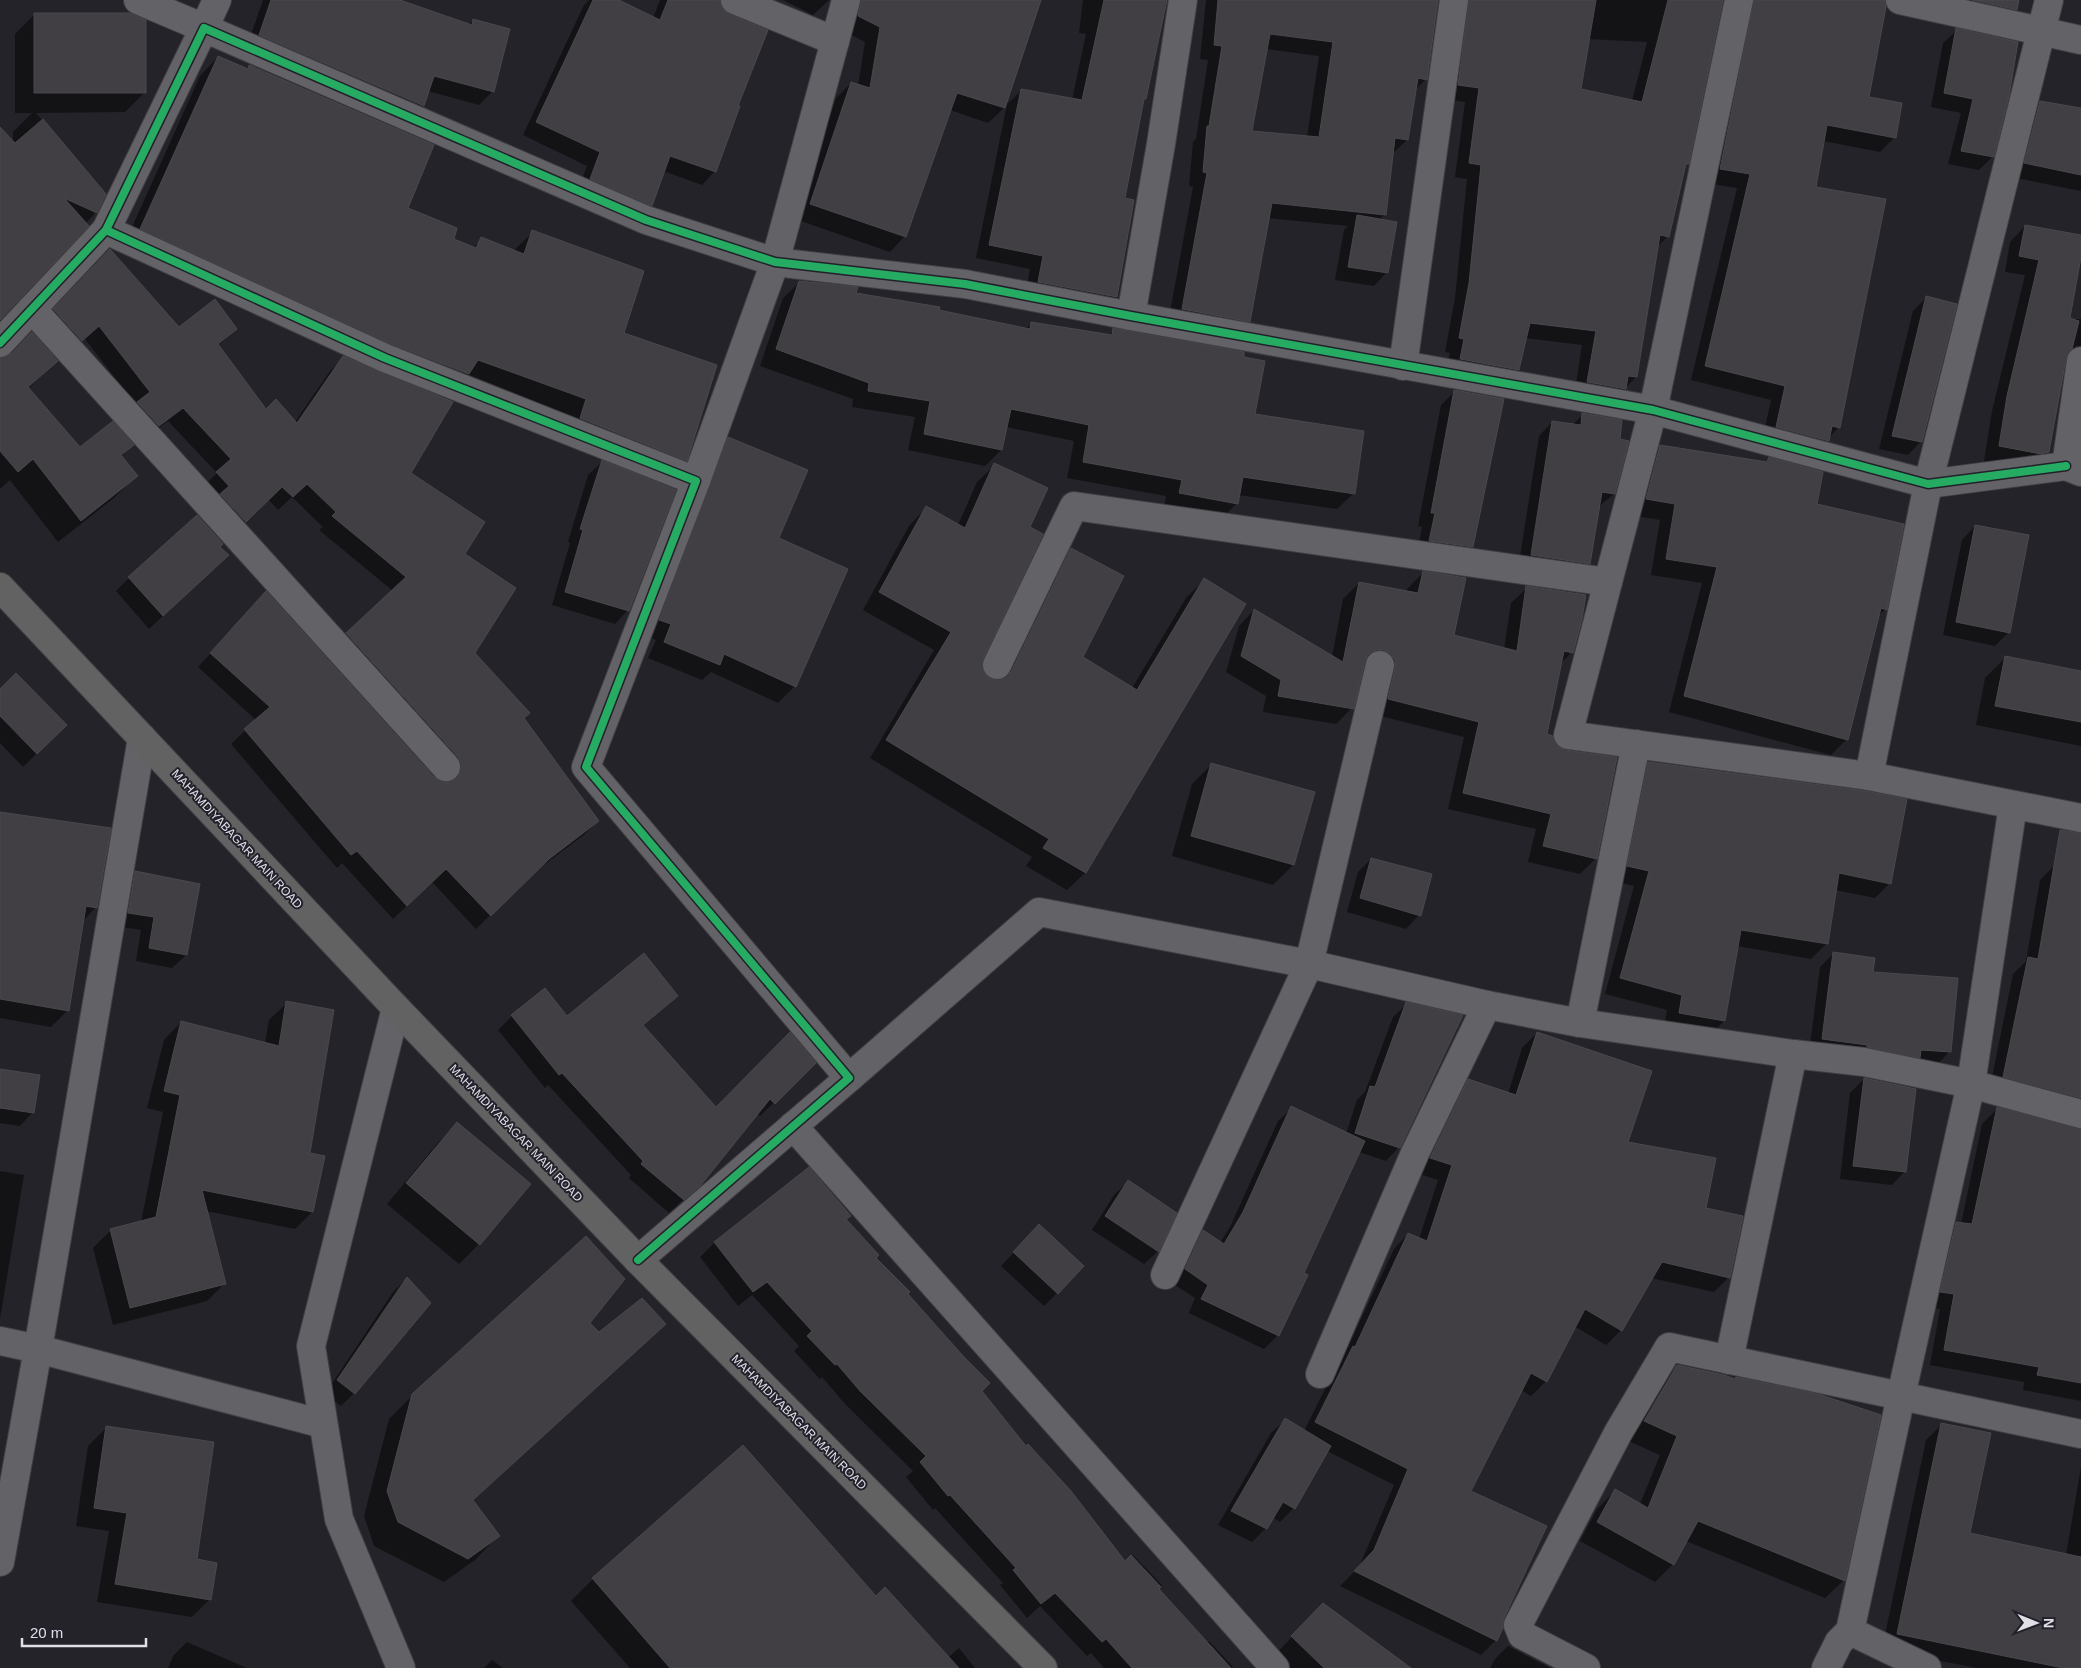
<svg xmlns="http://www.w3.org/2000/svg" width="2081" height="1668" viewBox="0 0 2081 1668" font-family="Helvetica,sans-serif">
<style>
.shadow{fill:#0007;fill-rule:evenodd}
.building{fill:#413f44;stroke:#49484c;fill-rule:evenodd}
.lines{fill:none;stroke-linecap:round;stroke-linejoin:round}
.street-casing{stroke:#403f44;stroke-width:30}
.primary-casing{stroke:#403f44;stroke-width:30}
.street{stroke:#636266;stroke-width:28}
.primary{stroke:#616261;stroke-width:28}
.cycleway-casing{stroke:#22212b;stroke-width:11}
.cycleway{stroke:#26ab63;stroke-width:8}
.labels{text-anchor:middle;stroke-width:4;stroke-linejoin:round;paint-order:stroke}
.street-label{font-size:12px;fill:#e0dfe6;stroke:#22212b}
</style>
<rect width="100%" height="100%" fill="#242329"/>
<!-- shadow -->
<g class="shadow">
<polygon points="263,0 400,0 469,25 473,20 493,91 479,105 428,91 423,106 409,119 246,49"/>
<polygon points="589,0 616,0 653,18 660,0 718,0 736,106 715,171 702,185 663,171 651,205 638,218 577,192 587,166 523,135 584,5"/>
<polygon points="783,0 829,0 813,15"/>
<polygon points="835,0 1039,0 1004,108 988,123 950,110 905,236 890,252 795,219 836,98 851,83 858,86 865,42 844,31"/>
<polygon points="1083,0 1167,0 1142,100 1123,199 1133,201 1116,297 1103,310 1025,296 1030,269 976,258 1007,104 1021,91 1072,100 1086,34 1079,33"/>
<path d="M1206 0H1437L1426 79 1415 90 1407 140 1392 154 1385 214 1379 220 1387 272 1374 286 1335 280 1344 230 1348 226 1268 218 1249 321 1235 335 1168 323 1193 187 1189 186 1193 142 1196 139 1208 60 1200 59ZM1267 49 1319 56 1307 137 1251 132Z"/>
<path d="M1445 0H1722L1687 164 1684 167 1668 236 1657 247 1636 377 1611 403 1574 396 1582 345 1525 338 1518 369 1503 384 1446 373 1450 353 1445 352 1455 298 1467 179 1455 177 1465 102 1444 99ZM1588 39 1647 42 1632 101 1579 90Z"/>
<polygon points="1731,0 1884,0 1868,98 1894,138 1880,152 1823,141 1815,188 1839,427 1813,455 1762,441 1771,400 1691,380 1737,188 1706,183"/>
<polygon points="1900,0 2018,0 2016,9 2003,22"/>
<polygon points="35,14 145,92 125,112 36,113 105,194 96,212 0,318 0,158 13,146 13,132 32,113 15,113 15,34"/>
<polygon points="1957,30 2017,43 1992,157 1979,170 1948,164 1961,113 1931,107 1943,43"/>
<polygon points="218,57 246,69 249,66 406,209 452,240 473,248 482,239 513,251 533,232 622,334 686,460 667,478 123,247 200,76"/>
<polygon points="2040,102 2081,109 2081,191 2011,177 2026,116"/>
<polygon points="2025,226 2081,237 2081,250 2069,319 2081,319 2081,375 2068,361 2064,361 2048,452 2032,467 2025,468 1984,461 1992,411 2025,275 2005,272 2010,242"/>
<polygon points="96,264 179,328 236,329 218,346 266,411 295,422 330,371 344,358 410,473 463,554 474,654 598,821 584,835 534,872 476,929 432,882 393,919 342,863 337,868 231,744 256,720 198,667 266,593 434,778 441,783 448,783 448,778 333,647 393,591 319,530 323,527 292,497 278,510 268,499 231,535 204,486 217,473 168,421 145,439 136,405 85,339 67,354 40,324"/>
<polygon points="800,282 1026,329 1032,323 1108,336 1114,330 1253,415 1354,493 1337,509 1238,495 1237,503 1220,520 1164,509 1166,496 1067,478 1074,441 1006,427 1001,450 985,466 908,450 915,417 852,407 853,399 760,366 783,298"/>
<polygon points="1926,298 1921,441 1908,455 1879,449 1913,311"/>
<polygon points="0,359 56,361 28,389 80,449 132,445 121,457 136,476 114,498 58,542 10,480 0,489"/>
<polygon points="1455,391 1472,546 1458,560 1417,554 1422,527 1418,526 1441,405"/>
<polygon points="1583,415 1614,494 1598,507 1589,563 1575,577 1518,569 1539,436 1552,422 1572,425"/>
<polygon points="729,439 777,539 847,570 795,686 778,703 711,672 702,680 648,658 656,640 644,636 712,455"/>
<polygon points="1660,447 1764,463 1769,459 1816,505 1886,609 1877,617 1847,739 1831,755 1669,712 1702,583 1651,575 1660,520 1630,515 1644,463"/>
<polygon points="602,462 628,610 615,624 552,605 570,543 568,542 588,475"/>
<polygon points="995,465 1028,527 982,658 980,667 983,674 990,680 998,682 1054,567 1071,550 1081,657 1132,688 1186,598 1204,580 1245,604 1085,873 1067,890 1026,866 1032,857 870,758 934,650 863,610 909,526 926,508 958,525 977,482"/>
<polygon points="1975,526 2009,632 1995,646 1943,635 1962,540"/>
<polygon points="218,547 228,555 149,629 116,591 129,578"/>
<polygon points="1423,573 1453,635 1504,649 1511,603 1527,588 1572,652 1560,664 1545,735 1596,858 1580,874 1528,862 1536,829 1448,809 1464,737 1373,714 1367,665 1363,665 1352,708 1336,724 1263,712 1266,696 1226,672 1239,626 1254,610 1332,657 1343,599 1359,583 1407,592 1407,589"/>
<polygon points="2005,658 2081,672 2081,746 1976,725 1985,678"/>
<polygon points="0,691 65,725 23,767 0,743"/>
<polygon points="1649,763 1890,883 1875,898 1835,890 1826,944 1811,959 1737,946 1724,1021 1709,1036 1664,1028 1667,1010 1605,994 1634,886 1613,881 1634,778"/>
<polygon points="1212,764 1293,865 1273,885 1172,856 1192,784"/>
<polygon points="0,813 96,907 83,921 68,1010 51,1027 0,1018"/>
<polygon points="1371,859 1419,915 1406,929 1347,912 1358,872"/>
<polygon points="2055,865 2081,869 2081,1122 1989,1092 2013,974 2026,961 2040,880"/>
<polygon points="136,872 199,885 186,955 172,968 136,961 141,930 115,926 122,886"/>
<polygon points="1833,954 1872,973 1950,1051 1937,1065 1809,1053 1820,967"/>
<polygon points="676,996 642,1026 716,1109 814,1063 760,1116 757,1113 696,1188 669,1213 629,1178 631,1175 548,1085 545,1088 498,1030 512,1016 567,1018"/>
<polygon points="287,1003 308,1154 312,1212 295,1229 206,1211 225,1283 207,1301 113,1325 93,1248 111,1230 141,1222 163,1112 147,1108 164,1040 181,1022 265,1043 269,1020"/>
<polygon points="1407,1004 1399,1147 1386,1161 1359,1152 1302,1274 1306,1276 1278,1335 1264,1349 1189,1313 1195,1298 1172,1283 1190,1245 1203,1232 1220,1243 1230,1227 1278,1121 1292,1108 1346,1134 1357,1100 1365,1092 1393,1017"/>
<polygon points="1537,1033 1626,1143 1705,1209 1729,1277 1714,1292 1651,1278 1621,1330 1606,1345 1574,1326 1546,1381 1531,1396 1521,1390 1470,1491 1503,1617 1496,1640 1481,1655 1340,1586 1359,1567 1394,1485 1327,1451 1294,1508 1280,1522 1272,1517 1266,1528 1252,1542 1218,1525 1271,1433 1285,1420 1304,1431 1338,1363 1342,1359 1394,1249 1408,1234 1419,1239 1438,1180 1416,1173 1454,1096 1469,1081 1508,1094 1522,1048"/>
<polygon points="0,1070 33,1112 20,1126 0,1123"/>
<polygon points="1864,1079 1905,1171 1892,1185 1840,1179 1850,1093"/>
<polygon points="1997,1109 2081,1130 2081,1401 2023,1390 2024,1382 1930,1365 1940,1309 1926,1307 1941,1239 1956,1223 1961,1224 1982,1124"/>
<polygon points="457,1123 530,1184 479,1244 459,1264 387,1204 437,1144"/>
<polygon points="809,1169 874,1258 907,1294 980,1391 1026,1448 1125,1563 1133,1555 1162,1585 1157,1589 1207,1643 1209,1641 1233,1667 1232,1668 1104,1668 1091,1653 1087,1656 1040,1606 1027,1618 1000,1585 1003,1583 935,1508 933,1510 906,1477 913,1471 846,1405 822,1377 820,1379 794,1351 799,1346 752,1295 738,1306 700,1257 714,1243"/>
<polygon points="0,1171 24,1175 0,1319"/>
<polygon points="1128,1182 1158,1251 1144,1264 1092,1230 1114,1195"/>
<polygon points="1026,1240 1057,1293 1044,1306 1001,1266"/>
<polygon points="407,1278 354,1393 341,1406 325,1394 393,1292"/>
<polygon points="588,1323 599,1334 664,1324 472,1501 498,1536 475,1560 444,1582 374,1546 364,1516 389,1419 413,1395"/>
<polygon points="1677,1366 1844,1580 1825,1598 1686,1541 1673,1564 1655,1582 1580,1541 1597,1509 1615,1491 1640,1504 1660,1455 1626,1440 1659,1385"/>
<polygon points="1941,1425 1969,1534 2066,1555 2081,1467 2081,1668 1976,1668 1882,1649 1926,1440"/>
<polygon points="106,1428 210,1599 192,1617 97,1602 109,1531 76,1526 88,1446"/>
<polygon points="593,1579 948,1658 959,1648 975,1668 630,1668 571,1601"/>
<polygon points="1310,1618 1409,1668 1270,1668 1267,1663"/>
<polygon points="187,1642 247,1668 168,1668 173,1656"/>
<polygon points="1508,1646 1550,1668 1490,1668 1495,1659"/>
<polygon points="492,1660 503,1668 484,1668"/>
</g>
<!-- building -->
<g class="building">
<polygon points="271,0 400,0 472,25 473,19 510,29 494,92 434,76 424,106 259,35"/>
<polygon points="593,0 619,0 660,20 668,0 720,0 722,9 729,14 768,30 738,106 740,106 716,172 670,156 652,206 590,179 600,152 536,122"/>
<polygon points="861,0 1041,0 1005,108 957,93 906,237 810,204 851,82 870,88 880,27 858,16"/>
<polygon points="1104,0 1167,0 1146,99 1144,99 1125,198 1134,200 1117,297 1038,282 1043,256 989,245 1021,89 1082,100"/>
<path d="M1218 0H1438L1427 80 1418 78 1408 140 1395 138 1386 215 1272 203 1250 322 1182 309 1207 173 1203 172 1207 126H1209L1222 46 1214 45ZM1270 34 1333 42 1319 137 1252 131Z"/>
<polygon points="1469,0 1596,0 1581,89 1642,102 1668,0 1723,0 1689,164 1686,164 1669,237 1660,235 1637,377 1628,376 1626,389 1587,382 1596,331 1530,323 1519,370 1460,359 1464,339 1459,338 1469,283 1481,165 1469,163 1479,88 1458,85"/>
<polygon points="1754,0 1885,0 1886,7 1869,97 1902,103 1896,138 1827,125 1816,187 1886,199 1840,428 1832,426 1829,441 1776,427 1785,386 1705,366 1750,174 1720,169"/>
<polygon points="1972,0 2019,0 2017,10"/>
<polygon points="34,13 129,13 146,20 146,93 34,93"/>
<polygon points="1956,28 2018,42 2009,96 1994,157 1961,151 1973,99 1944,93"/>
<polygon points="218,56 248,69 249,65 434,145 408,208 457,228 454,239 476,248 481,237 524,254 532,230 644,271 624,333 717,365 687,461 580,418 586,399 478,360 469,374 391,344 140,229"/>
<polygon points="2040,101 2081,108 2081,175 2024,163"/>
<polygon points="43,119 106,194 97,213 64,198 89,226 0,320 0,127 15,143"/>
<polygon points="1357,215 1397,222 1388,273 1348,267"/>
<polygon points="2025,225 2081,235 2081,257 2070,318 2079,321 2072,349 2066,359 2049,452 2041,454 1999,446 2007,396 2039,260 2019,256"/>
<polygon points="110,249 179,327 215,299 237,329 218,344 266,409 276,399 297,423 343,356 453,402 411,473 485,522 465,554 516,588 475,653 530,713 524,718 599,821 549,859 491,916 446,869 407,906 357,851 351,855 244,729 270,707 210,653 266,591 434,777 442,782 450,782 457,778 461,771 461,763 458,757 346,633 406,577 332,516 336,512 307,484 293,497 282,487 246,522 220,494 229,486 216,472 231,459 183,408 159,426 137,402 150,392 99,326 82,341 53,309"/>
<polygon points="799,281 858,287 856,293 940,307 939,310 1030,329 1031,322 1112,335 1113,328 1244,352 1244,357 1265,361 1255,414 1364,431 1355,494 1243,477 1238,504 1179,493 1182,480 1083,462 1089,425 1011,409 1002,450 924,434 930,401 868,391 869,383 776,349"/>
<polygon points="1926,296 1957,304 1922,442 1892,436"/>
<polygon points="32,332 58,361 28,387 80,447 113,421 134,445 121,455 138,476 81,521 33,459 18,472 0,451 0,358 11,354"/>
<polygon points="1454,390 1504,399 1473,547 1429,541 1435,513 1431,513"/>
<polygon points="1582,413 1622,420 1620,439 1629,441 1615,494 1602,492 1590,564 1531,555 1552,421 1581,425"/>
<polygon points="728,437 808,470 779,538 848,569 796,687 724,654 720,665 664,642 671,624 659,620"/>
<polygon points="1660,445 1767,462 1769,457 1823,472 1817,504 1904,524 1887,610 1881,608 1848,740 1684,696 1717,567 1666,559 1675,504 1646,499"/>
<polygon points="602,460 676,490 629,611 565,592 583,530 580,529"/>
<polygon points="994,463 1048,488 1030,527 1043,534 983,659 982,667 984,673 990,679 999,680 1006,678 1011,672 1071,548 1124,576 1083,657 1137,690 1204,578 1246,604 1086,873 1043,848 1049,839 886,740 951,632 879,592 926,506 965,528"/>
<polygon points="197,515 223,544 220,547 229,555 163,616 128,577"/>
<polygon points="1975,525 2029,535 2010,633 1956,622"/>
<polygon points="1423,571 1466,578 1454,635 1517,651 1526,586 1586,595 1582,619 1573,653 1564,651 1547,734 1553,736 1558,747 1565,750 1617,757 1597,859 1543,846 1551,814 1463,793 1479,722 1388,699 1395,668 1395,660 1390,653 1383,650 1376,650 1368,655 1365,661 1354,709 1278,696 1281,680 1241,656 1254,609 1343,662 1359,582 1418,593"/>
<polygon points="2005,656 2081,671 2081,722 1995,706"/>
<polygon points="16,673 67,725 37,754 0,716 0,689"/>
<polygon points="1648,762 1866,791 1907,799 1891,884 1839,873 1828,944 1741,930 1725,1021 1679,1013 1682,995 1620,978 1649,871 1627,866"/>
<polygon points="1211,763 1315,792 1294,865 1191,836"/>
<polygon points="0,812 111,828 97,908 86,906 69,1011 0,999"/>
<polygon points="2060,830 2081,833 2081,1098 2003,1077 2028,957 2038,959"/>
<polygon points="1371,858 1432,874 1421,916 1360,898"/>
<polygon points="135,871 200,884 187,955 149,948 154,917 128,913"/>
<polygon points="1833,952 1875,958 1873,972 1958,978 1951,1052 1921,1050 1920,1058 1867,1047 1867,1045 1822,1039"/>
<polygon points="644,953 678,996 643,1025 716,1107 790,1032 816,1063 775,1104 770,1099 701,1185 684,1200 641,1164 643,1161 562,1073 559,1075 511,1015 545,988 567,1016"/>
<polygon points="286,1001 334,1010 310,1153 325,1156 313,1212 202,1190 226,1284 130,1308 110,1229 156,1217 180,1095 164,1091 181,1021 279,1046"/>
<polygon points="1406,1002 1463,1015 1400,1148 1355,1133 1370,1086 1375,1087"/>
<polygon points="1537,1032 1652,1071 1628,1142 1716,1158 1706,1208 1743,1216 1730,1278 1662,1262 1622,1331 1585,1309 1547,1382 1531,1373 1471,1491 1547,1526 1504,1618 1503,1628 1497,1641 1354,1571 1374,1550 1408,1469 1315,1422 1353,1346 1355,1347 1408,1233 1427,1241 1452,1165 1430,1158 1468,1079 1516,1095"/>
<polygon points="0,1069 40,1075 34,1113 0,1108"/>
<polygon points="1864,1078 1916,1089 1906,1172 1853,1166"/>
<polygon points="1291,1106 1365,1141 1304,1273 1308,1275 1279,1336 1201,1299 1208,1285 1185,1269 1203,1230 1224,1244 1243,1212"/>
<polygon points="1997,1107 2081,1129 2081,1383 2037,1375 2039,1367 1944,1350 1954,1294 1940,1292 1956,1222 1972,1224"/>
<polygon points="457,1122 531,1184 480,1245 406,1183"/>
<polygon points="809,1167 851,1216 846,1219 879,1255 876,1258 910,1292 908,1294 964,1357 990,1383 982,1391 1026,1446 1028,1444 1071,1491 1125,1561 1131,1555 1161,1587 1159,1589 1231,1668 1132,1668 1106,1639 1102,1642 1055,1593 1041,1604 1013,1570 1016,1568 950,1495 948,1496 920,1462 926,1456 860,1391 837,1364 835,1365 807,1336 812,1331 767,1282 753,1292 714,1242"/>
<polygon points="1128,1180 1177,1213 1159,1252 1105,1216"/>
<polygon points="1039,1224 1084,1266 1058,1294 1013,1252"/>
<polygon points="586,1236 625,1279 590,1323 599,1332 642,1298 666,1324 473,1500 500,1536 468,1559 398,1522 387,1491 412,1394"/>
<polygon points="407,1277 431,1303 355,1394 337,1380"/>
<polygon points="1677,1365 1724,1375 1735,1379 1736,1377 1818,1394 1881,1415 1845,1581 1698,1521 1674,1565 1597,1522 1615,1489 1648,1508 1677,1436 1644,1421"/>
<polygon points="1285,1418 1331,1446 1295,1509 1283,1502 1267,1529 1231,1511"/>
<polygon points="1941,1423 1991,1433 1970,1533 2081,1557 2081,1668 2063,1668 1897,1634"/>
<polygon points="106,1426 214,1442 197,1559 217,1563 211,1600 115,1584 127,1513 94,1508"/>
<polygon points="743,1445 876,1596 885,1587 959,1668 670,1668 592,1578"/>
<polygon points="1323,1603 1411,1668 1324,1668 1291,1636"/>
</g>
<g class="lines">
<!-- street casing -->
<g class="street-casing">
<g id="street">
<polyline points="138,0 204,28 217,0"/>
<polyline points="735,0 835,41 846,0"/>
<polyline points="1739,0 1653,410 1568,735 1869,776"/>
<polyline points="1900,0 2081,40"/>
<polyline points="2049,0 1928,484 1869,776 2081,818"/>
<polyline points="106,230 385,358 696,481 586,767 849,1078 638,1260"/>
<polyline points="32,309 446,767"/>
<polyline points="1131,316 1161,144 1183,0"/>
<polyline points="0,343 106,230 204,28 646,220 775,262 965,284 1131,316 1653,410 1928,484 2066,466"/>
<polyline points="2081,361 2066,466 2081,472"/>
<polyline points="1403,366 1454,0"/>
<polyline points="696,481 775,262 835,41"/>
<polyline points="997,665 1074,506 1608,582"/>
<polyline points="142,738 38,1349 323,1424"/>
<polyline points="396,1008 311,1346 339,1519 401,1668"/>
<polyline points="1580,1023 1636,744"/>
<polyline points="849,1078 1039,912 1309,964 1487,1005 1580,1023 1793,1054 1864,1062 1971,1084 2081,1114"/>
<polyline points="793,1126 1275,1668"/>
<polyline points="1165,1275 1309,964 1380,665"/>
<polyline points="0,1341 38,1349 0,1562"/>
<polyline points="1729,1360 1793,1054"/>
<polyline points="1320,1374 1415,1153 1487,1005"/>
<polyline points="1850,1631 1927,1668"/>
<polyline points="1586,1668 1526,1637 1522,1635 1518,1625 1618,1433 1669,1347 2081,1434"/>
<polyline points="1826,1668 1839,1642 1850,1631 1901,1396 1971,1084 2013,805"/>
</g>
</g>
<!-- primary casing -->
<g class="primary-casing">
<polyline id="primary" points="0,587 396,1008 638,1260 1043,1668"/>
</g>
<!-- street -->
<use href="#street" class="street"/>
<!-- primary -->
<use href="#primary" class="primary"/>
<!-- cycleway casing -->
<g class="cycleway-casing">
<g id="cycleway">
<polyline points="106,230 385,358 696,481 586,767 849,1078 638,1260"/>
<polyline points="0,343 106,230 204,28 646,220 775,262 965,284 1131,316 1653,410 1928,484 2066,466"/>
</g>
</g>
<!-- cycleway -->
<use href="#cycleway" class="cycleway"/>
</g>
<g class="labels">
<!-- street labels -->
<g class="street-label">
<text transform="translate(237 839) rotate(47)" y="4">MAHAMDIYABAGAR MAIN ROAD</text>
<text transform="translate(516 1133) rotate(46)" y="4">MAHAMDIYABAGAR MAIN ROAD</text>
<text transform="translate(799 1422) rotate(45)" y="4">MAHAMDIYABAGAR MAIN ROAD</text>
</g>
</g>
<!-- north arrow -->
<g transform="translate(2036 1623) rotate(91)" stroke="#22212b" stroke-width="4" paint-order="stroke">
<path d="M0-4L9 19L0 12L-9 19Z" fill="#e0dfe6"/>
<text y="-8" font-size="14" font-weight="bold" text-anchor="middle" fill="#e0dfe6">N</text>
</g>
<!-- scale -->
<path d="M22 1638v8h124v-8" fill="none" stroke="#e0dfe6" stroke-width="2.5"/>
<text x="30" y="1638" font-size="15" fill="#e0dfe6" stroke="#22212b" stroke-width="4" paint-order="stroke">20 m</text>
</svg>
